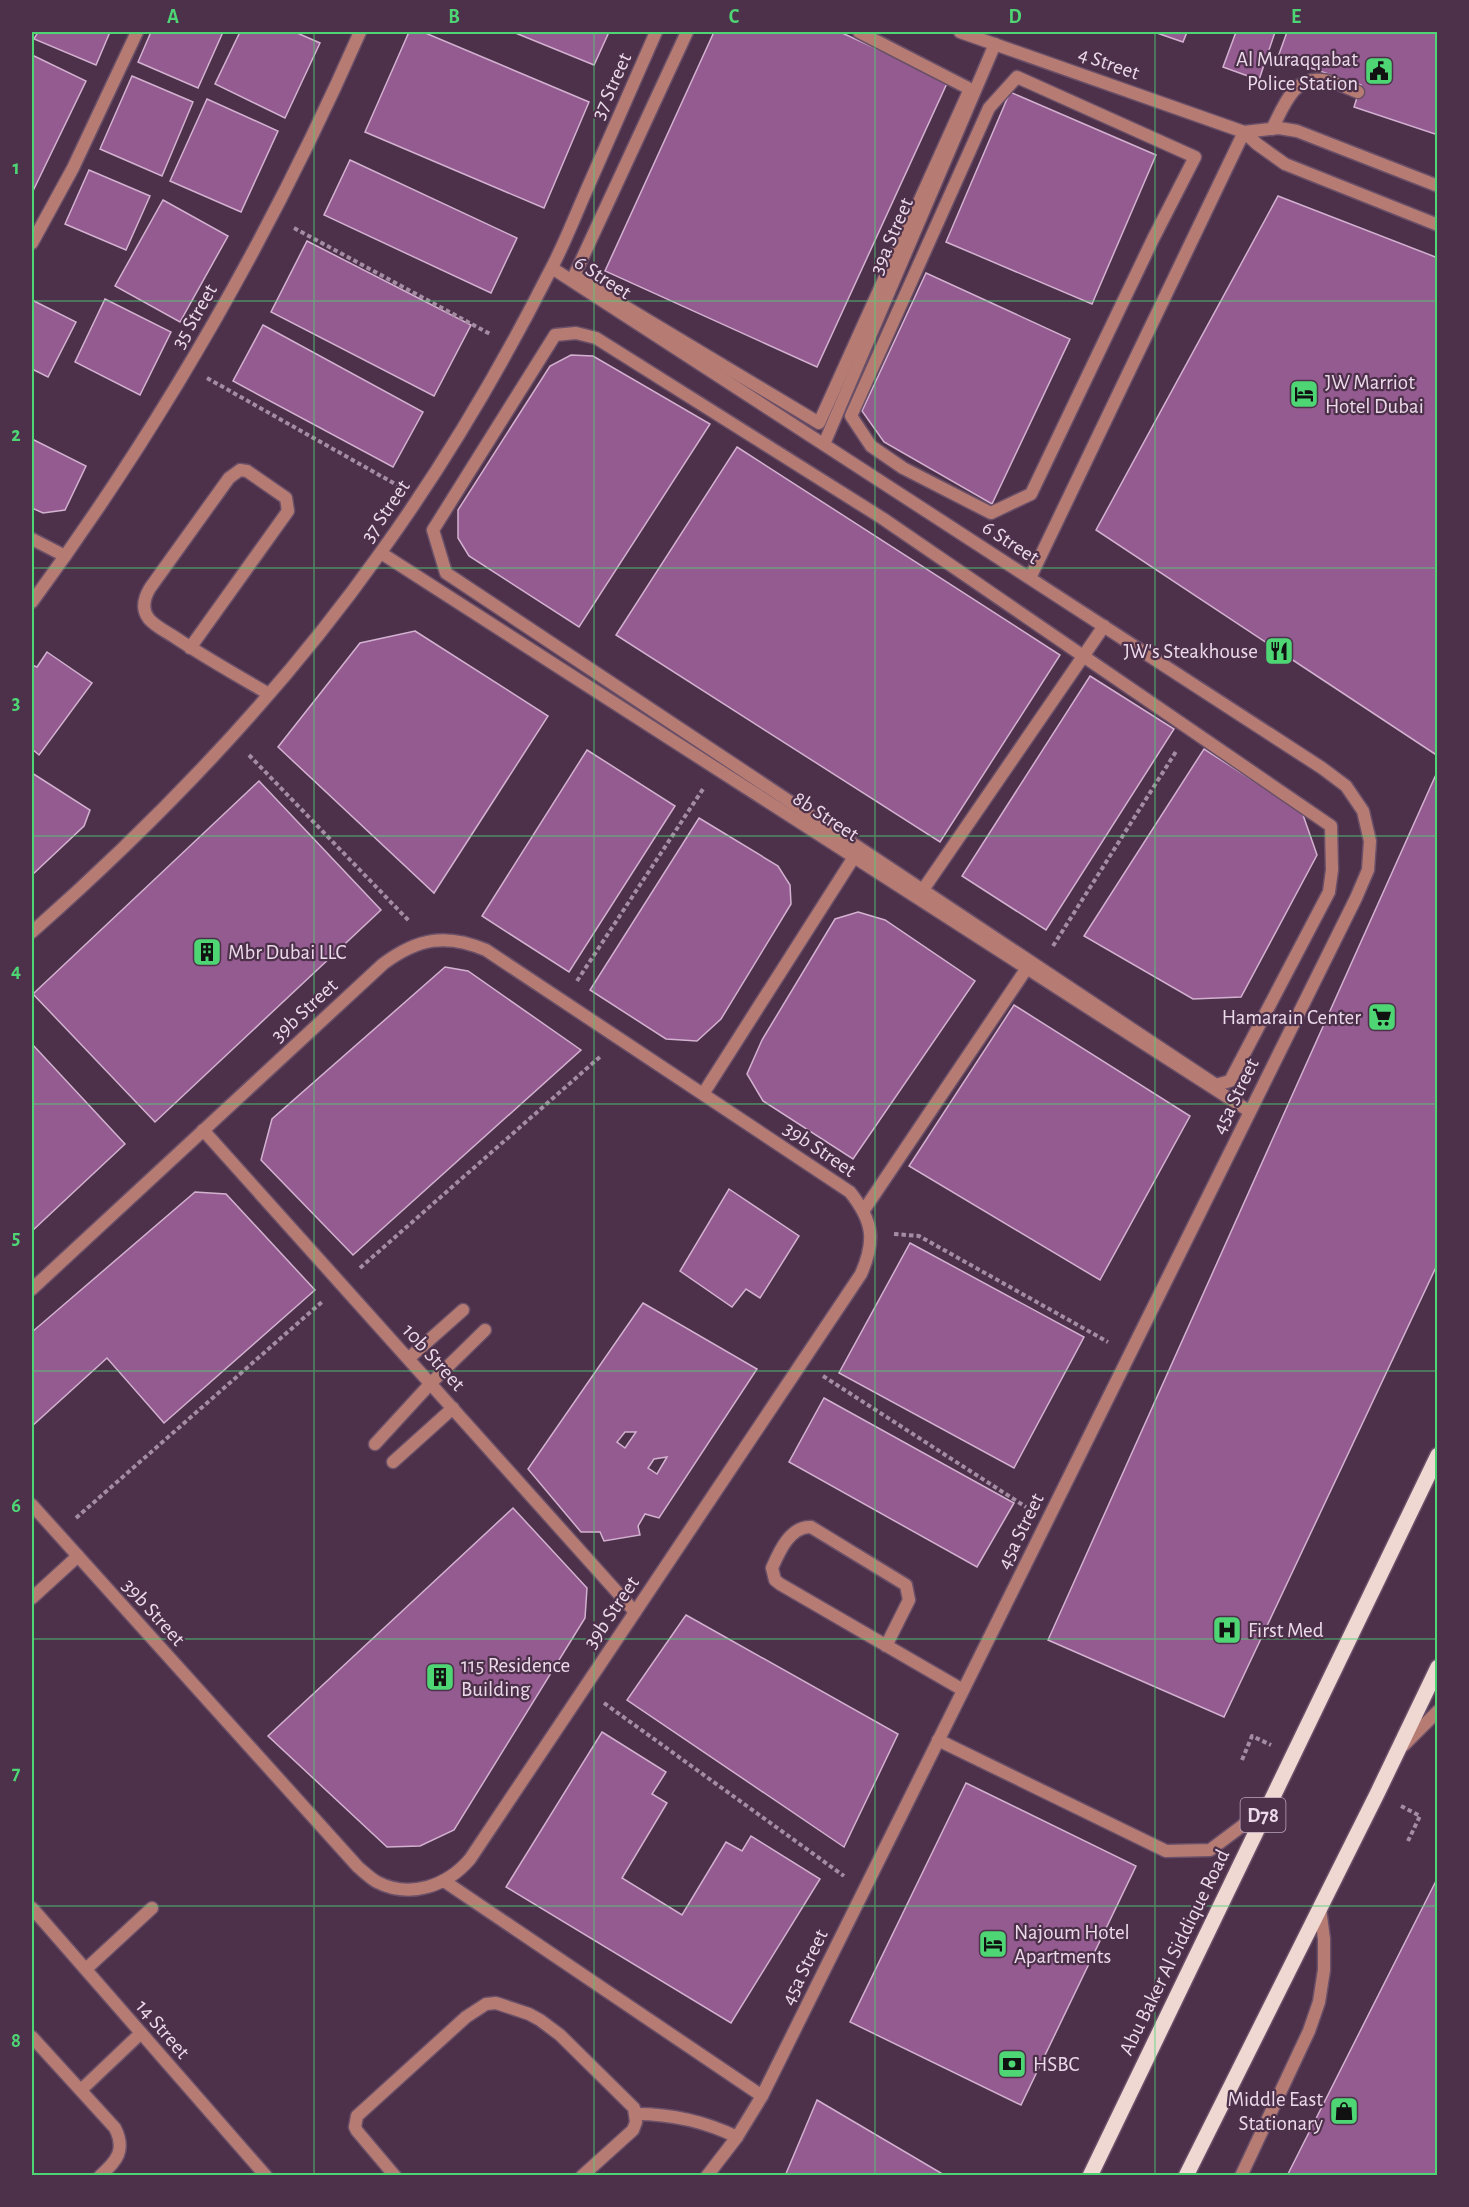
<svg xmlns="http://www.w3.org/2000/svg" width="1469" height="2207" viewBox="0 0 1469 2207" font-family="'Alegreya Sans',sans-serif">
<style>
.building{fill:#945b90;stroke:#d3b1d0;stroke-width:1.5;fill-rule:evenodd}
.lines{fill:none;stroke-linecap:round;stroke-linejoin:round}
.service-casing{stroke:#6a4f68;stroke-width:15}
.pedestrian-casing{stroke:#6a4f68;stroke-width:15}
.minor-casing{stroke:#6a4f68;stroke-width:15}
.primary-casing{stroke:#6a4f68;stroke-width:18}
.path{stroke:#a48da2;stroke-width:4;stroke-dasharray:4.5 3;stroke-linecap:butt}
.service{stroke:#b67c73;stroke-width:12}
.pedestrian{stroke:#b67c73;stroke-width:12}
.minor{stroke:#b67c73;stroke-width:12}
.primary{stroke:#efd7d2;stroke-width:15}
.grid{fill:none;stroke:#4ed675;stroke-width:1.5;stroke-opacity:0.55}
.labels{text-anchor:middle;stroke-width:4.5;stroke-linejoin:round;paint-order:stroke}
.shield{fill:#4d314b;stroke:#bca7ba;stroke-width:1.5}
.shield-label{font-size:20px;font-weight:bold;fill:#ecdaea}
.poi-label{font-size:21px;fill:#ecdaea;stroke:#4d314b;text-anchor:start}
.street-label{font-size:21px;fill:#ecdaea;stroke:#4d314b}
.neatline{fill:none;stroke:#4ed675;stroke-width:2}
.grid-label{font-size:20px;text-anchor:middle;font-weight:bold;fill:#4ed675}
</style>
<rect width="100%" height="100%" fill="#4d314b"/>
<!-- building -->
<g class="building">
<polygon points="38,32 110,32 96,65 34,39"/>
<polygon points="151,32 223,32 198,88 138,62"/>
<polygon points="240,32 295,32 320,43 285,118 215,84"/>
<polygon points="409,32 423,32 589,102 544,208 365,132"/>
<polygon points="513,32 609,32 594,65"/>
<polygon points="714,32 840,32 948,81 817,367 605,271"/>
<polygon points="1154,32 1187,32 1183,42"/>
<polygon points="1236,32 1275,32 1259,80 1223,67"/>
<polygon points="1287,32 1438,32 1438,135 1354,107 1361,85 1278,57"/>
<polygon points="32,55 86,81 32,193"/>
<polygon points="132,76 193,102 162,176 100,149"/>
<polygon points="1010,92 1156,155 1092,304 946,242"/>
<polygon points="207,99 278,131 241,212 170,181"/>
<polygon points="350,160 517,238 491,293 324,215"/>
<polygon points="89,170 150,196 126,250 65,224"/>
<polygon points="1278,196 1438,258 1438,756 1096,530"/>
<polygon points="163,200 228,236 180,322 115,286"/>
<polygon points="307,241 471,325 434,396 271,312"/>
<polygon points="926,273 1070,339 992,504 884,442 862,411"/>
<polygon points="105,299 171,332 140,395 75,362"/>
<polygon points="32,300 76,322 48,377 32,369"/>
<polygon points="263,325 423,412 393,467 233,381"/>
<polygon points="571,355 593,356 710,424 579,627 469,556 458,538 458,510 550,366"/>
<polygon points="32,439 86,466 65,510 43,513 32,508"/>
<polygon points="737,447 1060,655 940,842 616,635"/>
<polygon points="415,631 548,716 434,893 278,747 360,643"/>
<polygon points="47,652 92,683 39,755 32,749 32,665 37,667"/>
<polygon points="1090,676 1174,729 1046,930 962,876"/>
<polygon points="1204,749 1302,812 1317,855 1241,997 1193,999 1084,936"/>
<polygon points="587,750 675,806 569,972 482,916"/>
<polygon points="1438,770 1438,1263 1224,1717 1048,1640"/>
<polygon points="32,773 90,810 84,826 32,875"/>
<polygon points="259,781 381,910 155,1122 33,994"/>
<polygon points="699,818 778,866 790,885 791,904 721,1019 697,1041 666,1039 590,990"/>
<polygon points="858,912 885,920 975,981 853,1159 763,1101 747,1074 762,1040 835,919"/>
<polygon points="445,967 468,971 581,1050 353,1255 261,1160 272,1119"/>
<polygon points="1014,1005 1190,1116 1100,1280 909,1166"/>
<polygon points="32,1044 125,1144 32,1231"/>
<polygon points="729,1189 799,1236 760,1298 746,1289 732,1307 680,1271"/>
<polygon points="195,1192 226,1194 315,1290 164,1423 107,1358 32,1426 32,1332"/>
<polygon points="910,1243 1084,1337 1014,1468 839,1373"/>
<path d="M643 1303 757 1369 659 1518 645 1514 638 1526 640 1535 604 1541 600 1532H581L528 1469ZM625 1432H636L625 1448 617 1442ZM667 1457 657 1474 648 1468 654 1459Z"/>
<polygon points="824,1398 1014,1503 977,1567 789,1462"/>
<polygon points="513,1508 587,1588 585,1618 454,1830 420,1846 387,1847 268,1736"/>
<polygon points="686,1615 898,1734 844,1847 627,1700"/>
<polygon points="602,1732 666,1772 652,1794 667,1803 622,1878 682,1915 726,1842 742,1851 751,1836 820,1879 731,2023 506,1887"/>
<polygon points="966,1783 1136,1866 1021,2105 850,2022"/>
<polygon points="1438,1877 1438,2176 1287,2176"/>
<polygon points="817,2100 946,2176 785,2176"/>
</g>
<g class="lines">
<!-- service casing -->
<g class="service-casing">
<g id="service">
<path d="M1272 129C1283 108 1293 76 1322 80 1334 81 1347 88 1358 92"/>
<polyline points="32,243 73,168 137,32"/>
<polyline points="32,539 65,556"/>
<path d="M190 648 288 511 286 498 247 471 240 470 229 478 150 588C144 598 141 609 149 619 156 627 167 632 176 638 206 658 238 676 269 694"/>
<polyline points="918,897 1104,626"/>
<polyline points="864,1210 1027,968"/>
<polyline points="409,1358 463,1310"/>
<polyline points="375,1444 431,1383 485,1330"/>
<polyline points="393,1462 453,1408"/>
<path d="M886 1646 909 1600 906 1585 811 1527C790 1526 779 1552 772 1568L775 1580 780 1584 963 1690"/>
<polyline points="444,1881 762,2096"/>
<polyline points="86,1969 152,1908"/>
<path d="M32 2037 115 2128C126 2150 117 2161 100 2176"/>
<polyline points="81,2090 141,2033"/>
<path d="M636 2114C673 2114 704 2121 737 2137"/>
<polyline points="395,2176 357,2131 355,2127 357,2116 466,2017 486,2004 496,2003 529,2014 540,2020 560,2035 634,2108 636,2122 633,2130 582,2176"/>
<polyline points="1241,2176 1309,2031 1319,2002 1324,1970 1324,1939 1320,1908"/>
</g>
</g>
<!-- pedestrian casing -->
<g class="pedestrian-casing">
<g id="pedestrian">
<polyline points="687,32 574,276 819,423 970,89 859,32"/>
<polygon points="1017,77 1195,157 1153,239 1031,494 991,513 903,468 871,446 851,416 989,108"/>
<polygon points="576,333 596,338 882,518 1331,826 1332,870 1329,892 1230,1081 1216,1085 446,573 433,530 555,335"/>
</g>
</g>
<!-- minor casing -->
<g class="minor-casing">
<g id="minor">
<polyline points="960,32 1244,132 1257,144 1285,164 1438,225"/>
<polyline points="1244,132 1279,128 1297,131 1438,186"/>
<polyline points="552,268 1322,768 1346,786 1363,811 1370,841 1368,870 1356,898 762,2096 737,2137 707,2176"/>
<polyline points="824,444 995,44"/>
<polyline points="381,553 1249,1111"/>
<polyline points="1030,578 1244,132"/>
<path d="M32 602C162 425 272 232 360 32"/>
<path d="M32 932C161 818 281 693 381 552 445 463 501 368 550 271 564 245 575 216 587 189 610 137 633 84 656 32"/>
<polyline points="703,1094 854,857"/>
<polyline points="203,1130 635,1612"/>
<path d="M32 1289 383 964C418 938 446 933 486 950L850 1192C873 1221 876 1240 861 1274L470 1859C447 1886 410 1899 377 1882 370 1878 364 1872 358 1867L32 1505"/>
<polyline points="32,1598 78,1556"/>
<polyline points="938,1740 1166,1851 1210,1850 1266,1808"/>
<polyline points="1404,1745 1438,1711"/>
<polyline points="32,1908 266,2176"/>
</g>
</g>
<!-- primary casing -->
<g class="primary-casing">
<g id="primary">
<polyline points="1090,2176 1438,1455"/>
<polyline points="1186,2176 1377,1794 1438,1667"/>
</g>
</g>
<!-- path -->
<g class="path">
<polyline points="294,228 490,334"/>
<polyline points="207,378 397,485"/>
<polyline points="249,755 410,922"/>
<polyline points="1053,946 1177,750"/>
<polyline points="577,981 703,789"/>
<polyline points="894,1234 919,1236 1108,1342"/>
<polyline points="360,1268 602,1055"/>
<polyline points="823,1376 1026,1507"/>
<polyline points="76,1518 323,1301"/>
<polyline points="604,1703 844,1876"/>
<polyline points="1242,1760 1252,1736 1271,1745"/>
<polyline points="1401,1806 1420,1816 1408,1841"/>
</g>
<!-- service -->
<use href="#service" class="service"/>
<!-- pedestrian -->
<use href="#pedestrian" class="pedestrian"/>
<!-- minor -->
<use href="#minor" class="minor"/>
<!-- primary -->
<use href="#primary" class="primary"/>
</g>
<!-- grid -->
<path class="grid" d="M314 32V2176M594 32V2176M875 32V2176M1155 32V2176M32 301H1438M32 568H1438M32 836H1438M32 1104H1438M32 1371H1438M32 1639H1438M32 1906H1438"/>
<!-- icons -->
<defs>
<g id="civic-square" transform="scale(1.5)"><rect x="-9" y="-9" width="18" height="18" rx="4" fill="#4ed675" stroke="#4d314b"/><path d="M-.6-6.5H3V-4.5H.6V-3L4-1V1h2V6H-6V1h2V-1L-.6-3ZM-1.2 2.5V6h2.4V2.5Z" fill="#111"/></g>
<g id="hotel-square" transform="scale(1.5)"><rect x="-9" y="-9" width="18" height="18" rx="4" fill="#4ed675" stroke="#4d314b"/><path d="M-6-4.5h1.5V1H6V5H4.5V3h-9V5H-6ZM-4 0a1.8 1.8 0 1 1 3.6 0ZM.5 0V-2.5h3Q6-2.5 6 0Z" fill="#111"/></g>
<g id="restaurant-square" transform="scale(1.5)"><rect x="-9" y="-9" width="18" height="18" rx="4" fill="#4ed675" stroke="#4d314b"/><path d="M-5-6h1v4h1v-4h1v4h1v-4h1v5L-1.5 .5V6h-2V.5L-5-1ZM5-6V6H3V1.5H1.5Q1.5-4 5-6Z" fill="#111"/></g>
<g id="building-square" transform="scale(1.5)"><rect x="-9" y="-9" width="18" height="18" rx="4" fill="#4ed675" stroke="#4d314b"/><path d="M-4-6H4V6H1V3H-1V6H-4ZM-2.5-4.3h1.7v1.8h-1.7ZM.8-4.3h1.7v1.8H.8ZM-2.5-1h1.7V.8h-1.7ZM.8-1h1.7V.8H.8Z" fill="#111"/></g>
<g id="supermarket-square" transform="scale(1.5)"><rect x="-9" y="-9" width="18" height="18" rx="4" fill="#4ed675" stroke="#4d314b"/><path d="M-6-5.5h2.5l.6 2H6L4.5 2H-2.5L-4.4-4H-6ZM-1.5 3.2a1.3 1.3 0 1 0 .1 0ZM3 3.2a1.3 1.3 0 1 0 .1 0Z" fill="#111"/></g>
<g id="hospital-square" transform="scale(1.5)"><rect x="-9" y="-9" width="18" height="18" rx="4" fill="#4ed675" stroke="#4d314b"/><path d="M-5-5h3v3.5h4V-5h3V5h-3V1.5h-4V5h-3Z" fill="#111"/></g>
<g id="bank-square" transform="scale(1.5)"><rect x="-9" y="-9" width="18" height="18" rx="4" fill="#4ed675" stroke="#4d314b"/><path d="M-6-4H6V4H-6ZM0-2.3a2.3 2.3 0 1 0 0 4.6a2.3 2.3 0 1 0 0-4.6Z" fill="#111"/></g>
<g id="shop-square" transform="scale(1.5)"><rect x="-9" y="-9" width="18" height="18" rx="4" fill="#4ed675" stroke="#4d314b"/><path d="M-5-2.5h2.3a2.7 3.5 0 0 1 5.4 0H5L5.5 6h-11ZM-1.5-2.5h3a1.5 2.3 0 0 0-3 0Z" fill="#111"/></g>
</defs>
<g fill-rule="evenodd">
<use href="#civic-square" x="1379" y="71"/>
<use href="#hotel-square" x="1304" y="394"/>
<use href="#restaurant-square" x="1279" y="651"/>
<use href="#building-square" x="207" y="952"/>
<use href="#supermarket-square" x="1382" y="1017"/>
<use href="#hospital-square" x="1227" y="1630"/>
<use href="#building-square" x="440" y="1677"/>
<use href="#hotel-square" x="993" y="1944"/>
<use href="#bank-square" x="1012" y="2064"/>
<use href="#shop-square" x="1344" y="2111"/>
</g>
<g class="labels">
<!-- shield labels -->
<rect class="shield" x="1240.5" y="1798" width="45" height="34" rx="4.5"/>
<g class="shield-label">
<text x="1263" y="1822">D78</text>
</g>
<!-- poi labels -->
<g class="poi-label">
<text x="1358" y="66" text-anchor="end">Al Muraqqabat<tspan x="1358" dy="24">Police Station</tspan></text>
<text x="1325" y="389">JW Marriot<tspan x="1325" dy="24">Hotel Dubai</tspan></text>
<text x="1258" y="658" text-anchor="end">JW's Steakhouse</text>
<text x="228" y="959">Mbr Dubai LLC</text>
<text x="1361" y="1024" text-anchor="end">Hamarain Center</text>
<text x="1248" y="1637">First Med</text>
<text x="461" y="1672">115 Residence<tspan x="461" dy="24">Building</tspan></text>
<text x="1014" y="1939">Najoum Hotel<tspan x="1014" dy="24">Apartments</tspan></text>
<text x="1033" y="2071">HSBC</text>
<text x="1323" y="2106" text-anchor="end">Middle East<tspan x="1323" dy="24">Stationary</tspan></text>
</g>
<!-- street labels -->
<g class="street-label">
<text transform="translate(1109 63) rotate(19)" y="7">4 Street</text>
<text transform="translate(611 86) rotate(-66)" y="7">37 Street</text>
<text transform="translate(891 236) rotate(-67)" y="7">39a Street</text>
<text transform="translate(603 277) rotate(33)" y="7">6 Street</text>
<text transform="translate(194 316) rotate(-60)" y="7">35 Street</text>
<text transform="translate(385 511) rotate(-56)" y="7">37 Street</text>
<text transform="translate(1011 542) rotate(33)" y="7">6 Street</text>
<text transform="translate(826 816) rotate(33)" y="7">8b Street</text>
<text transform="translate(304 1010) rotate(-43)" y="7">39b Street</text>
<text transform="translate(1235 1096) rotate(-64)" y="7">45a Street</text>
<text transform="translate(820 1149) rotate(34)" y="7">39b Street</text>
<text transform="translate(434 1357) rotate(48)" y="7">10b Street</text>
<text transform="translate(1020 1531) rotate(-64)" y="7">45a Street</text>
<text transform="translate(154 1612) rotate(48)" y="7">39b Street</text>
<text transform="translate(611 1612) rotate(-56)" y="7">39b Street</text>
<text transform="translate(1174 1952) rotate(-64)" y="7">Abu Baker Al Siddique Road</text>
<text transform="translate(804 1967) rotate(-64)" y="7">45a Street</text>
<text transform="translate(163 2029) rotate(49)" y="7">14 Street</text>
</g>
</g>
<!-- border -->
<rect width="1469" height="2207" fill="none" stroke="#4d314b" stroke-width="66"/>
<rect x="33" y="33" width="1403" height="2141" class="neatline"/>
<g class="grid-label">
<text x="173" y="23">A</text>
<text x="454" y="23">B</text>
<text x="734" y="23">C</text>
<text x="1015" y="23">D</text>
<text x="1296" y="23">E</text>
<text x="16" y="174">1</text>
<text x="16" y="441">2</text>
<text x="16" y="709">3</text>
<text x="16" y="977">4</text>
<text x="16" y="1244">5</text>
<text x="16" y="1512">6</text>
<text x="16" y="1779">7</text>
<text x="16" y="2047">8</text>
</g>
</svg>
